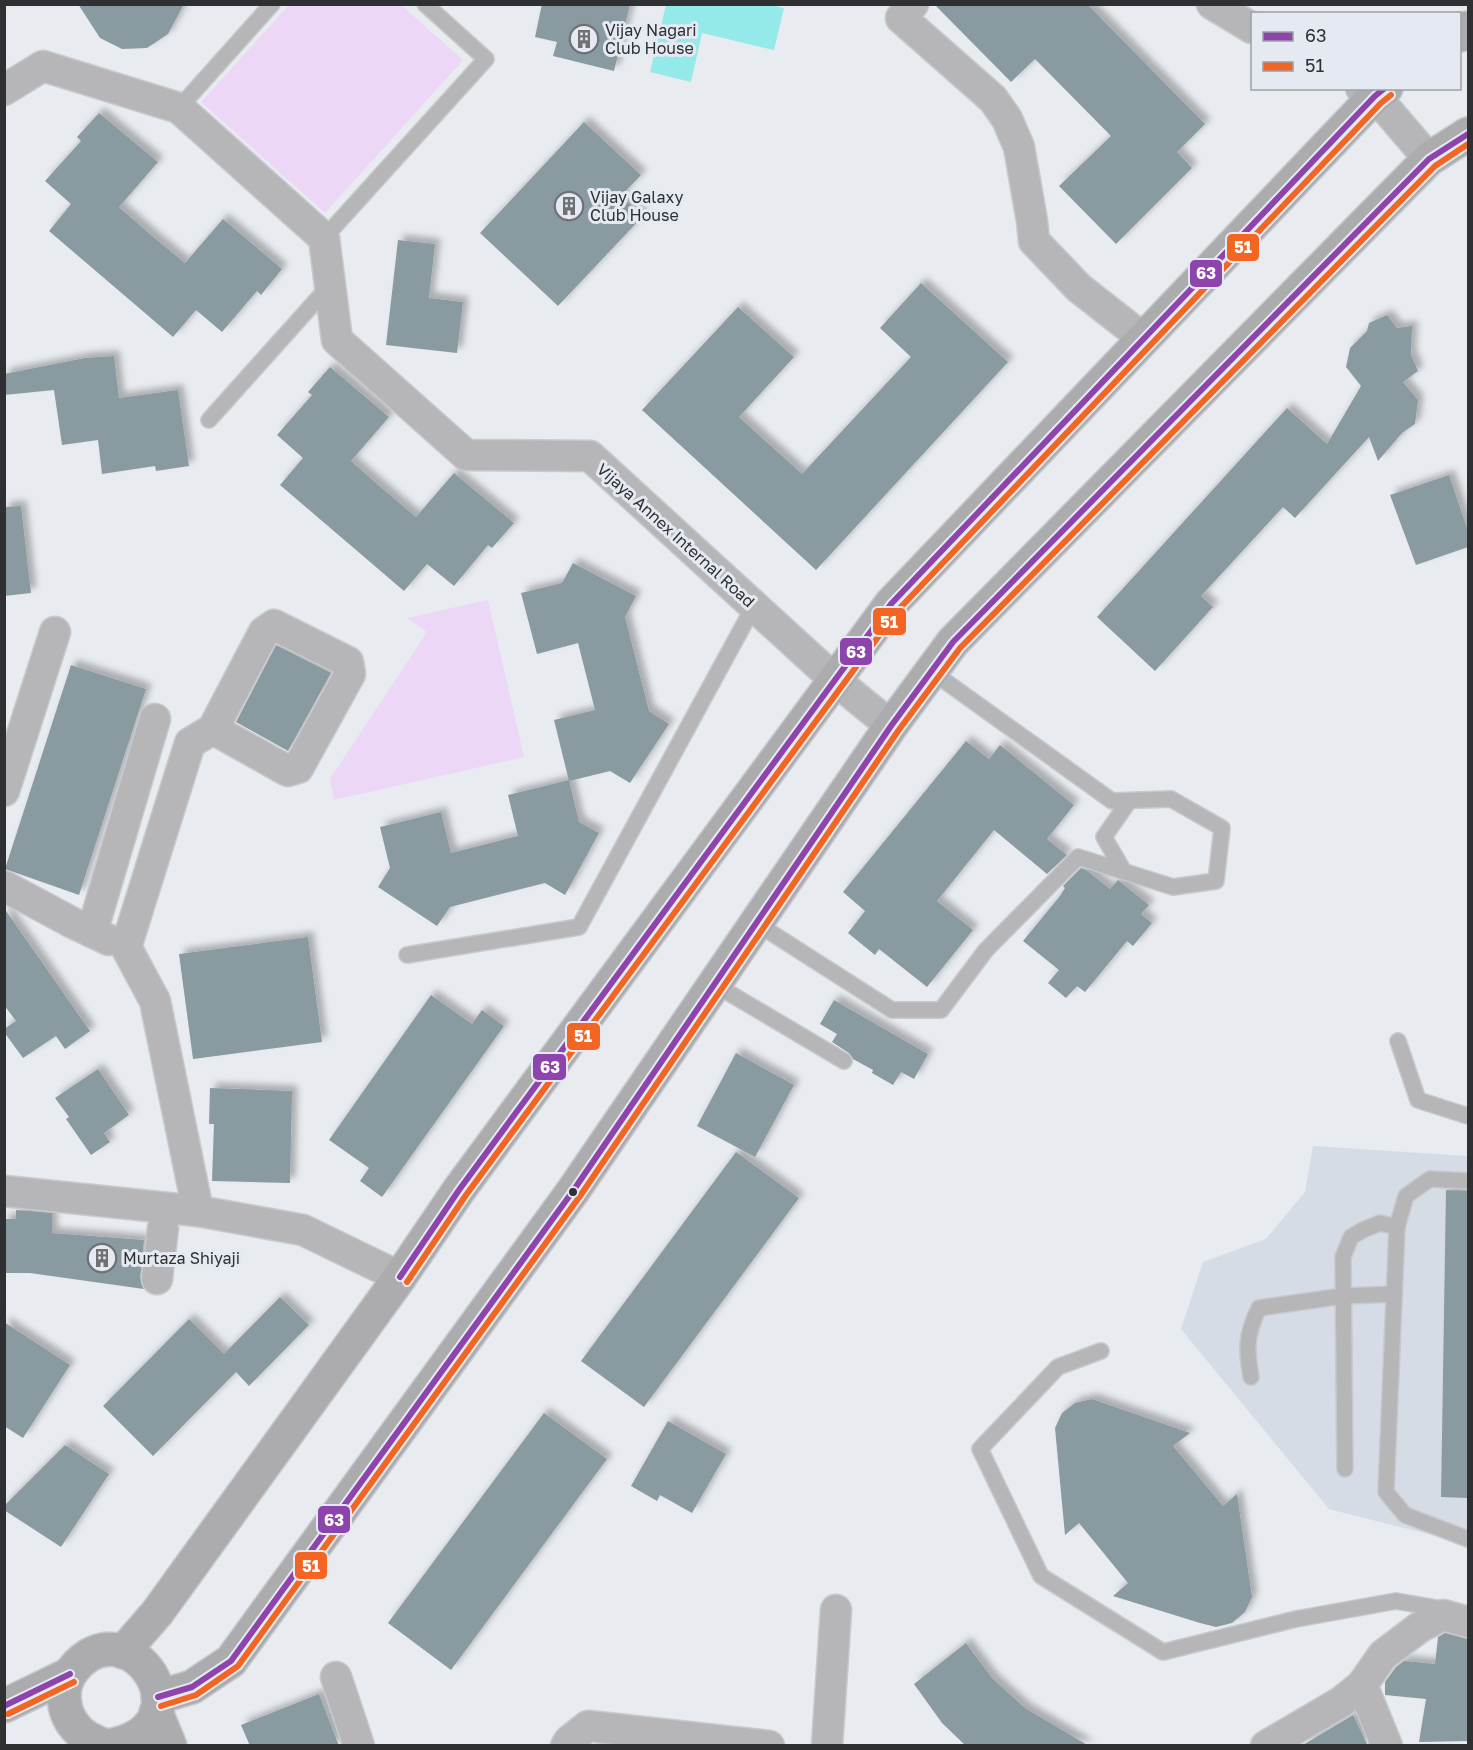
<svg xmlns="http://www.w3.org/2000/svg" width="1473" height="1750" viewBox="0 0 1473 1750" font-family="'Golos Text',sans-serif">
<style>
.built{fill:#d5dce6}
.green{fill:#ecd7f7}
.water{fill:#94e9e9}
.building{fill:#899ba1;filter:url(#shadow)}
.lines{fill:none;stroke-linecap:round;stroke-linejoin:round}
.lane-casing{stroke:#c7c9cc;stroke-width:18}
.street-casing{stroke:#c7c9cc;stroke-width:33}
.secondary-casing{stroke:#c7c9cc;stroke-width:36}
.lane{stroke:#b6b6b9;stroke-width:15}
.street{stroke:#b6b6b9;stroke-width:30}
.secondary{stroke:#acacae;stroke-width:33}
.bus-1-casing{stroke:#e5eaf2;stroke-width:10}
.bus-2-casing{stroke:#e5eaf2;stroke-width:10}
.bus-1{stroke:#8e44ad;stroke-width:6}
.bus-2{stroke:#f26522;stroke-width:6}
.bus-dot{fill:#2e3032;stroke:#e5eaf2;stroke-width:2}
.labels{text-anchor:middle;stroke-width:6;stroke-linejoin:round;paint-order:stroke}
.poi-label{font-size:16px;fill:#2e3032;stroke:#e5eaf2;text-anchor:start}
.street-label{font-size:16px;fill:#2e3032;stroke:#e5eaf2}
.line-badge{stroke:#e5eaf2;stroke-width:2}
.badge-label{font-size:16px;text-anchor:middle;font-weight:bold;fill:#fff}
</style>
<defs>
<filter id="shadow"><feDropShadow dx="5.5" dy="-5.5" stdDeviation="3" flood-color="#0004"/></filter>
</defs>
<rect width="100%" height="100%" fill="#e8ebef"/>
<!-- built -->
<polygon class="built" points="1313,1146 1468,1156 1468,1548 1456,1541 1329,1509 1181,1329 1203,1262 1266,1239 1305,1192"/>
<!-- green -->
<g class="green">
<polygon points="289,5 401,5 463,60 325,213 201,102"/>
<polygon points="488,600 524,757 334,800 330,779 427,632 407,618"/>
</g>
<!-- water -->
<polygon class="water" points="771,5 784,8 774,50 702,33 691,82 650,72 666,5"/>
<!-- building -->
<g class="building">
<polygon points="78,4 184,4 168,34 147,48 122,49 100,38"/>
<polygon points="542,4 630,4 614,71 553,56 557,42 535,37"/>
<polygon points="934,4 1087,4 1205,124 1177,152 1192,168 1116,244 1059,186 1111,136 1035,59 1011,82"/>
<polygon points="99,113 158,162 119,207 152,236 185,263 223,219 282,269 261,295 257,291 222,332 196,310 173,337 49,231 71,204 45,181 81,141 77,137"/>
<polygon points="584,122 641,175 621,196 643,216 558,306 480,233"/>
<polygon points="398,240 435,244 429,298 463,302 457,353 386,345"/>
<polygon points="921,283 1008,362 816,570 642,410 738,307 794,357 739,417 802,474 911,357 880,328"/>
<polygon points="1387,315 1397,328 1412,326 1411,355 1418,371 1403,382 1418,400 1415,424 1402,433 1378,461 1369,437 1295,518 1283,507 1201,596 1213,607 1155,671 1097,617 1287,408 1327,444 1361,386 1346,367 1350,348 1367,331 1369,323"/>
<polygon points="114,356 119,398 178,390 189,466 156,471 155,466 102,474 98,440 62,445 54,390 4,395 4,374 85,358"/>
<polygon points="330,367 389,417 351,461 384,490 416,517 454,473 514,523 492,548 488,545 454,586 427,564 404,591 280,485 303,458 277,435 312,395 308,392"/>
<polygon points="1449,475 1468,531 1468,547 1416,565 1390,495"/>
<polygon points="21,506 31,593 4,596 4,507"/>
<polygon points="573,563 636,596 625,617 649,711 669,724 630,783 610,771 569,781 554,720 595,710 578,643 537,654 521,593 562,583"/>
<polygon points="276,645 331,673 288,751 236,722"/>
<polygon points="71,665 146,689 79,895 5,869"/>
<polygon points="966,741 989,759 1000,745 1074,805 1047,839 1067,855 1047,874 994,830 937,901 973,930 927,987 879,949 875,955 848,933 865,911 843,892"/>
<polygon points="569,780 579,822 599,833 565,895 545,883 497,895 450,907 437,926 378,887 390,868 380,827 441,812 451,853 518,836 508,795"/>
<polygon points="1081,868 1086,870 1110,889 1118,880 1149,905 1141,914 1152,923 1133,946 1127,941 1085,992 1077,986 1066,998 1048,983 1059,970 1023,941 1060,896 1065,888 1063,886"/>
<polygon points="4,908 90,1031 65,1049 56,1036 23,1058 4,1032 4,1029 16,1021 4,1005"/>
<polygon points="308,937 322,1042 193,1059 179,954"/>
<polygon points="431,995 472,1024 482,1010 504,1026 382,1197 360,1181 369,1168 329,1140"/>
<polygon points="834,1000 928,1054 914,1079 901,1072 893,1085 872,1073 873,1070 853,1059 849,1053 832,1042 837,1034 820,1024"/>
<polygon points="736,1053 794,1085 755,1157 697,1126"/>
<polygon points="98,1069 129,1115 104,1133 110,1142 91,1155 66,1119 69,1117 55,1098"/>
<polygon points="210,1088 292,1091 290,1183 212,1181 214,1124 209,1124"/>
<polygon points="736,1152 799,1198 644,1407 581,1361"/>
<polygon points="1446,1190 1468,1191 1468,1498 1441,1497"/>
<polygon points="16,1210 52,1213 52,1233 144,1240 140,1277 144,1289 30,1273 4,1273 4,1219 16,1219"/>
<polygon points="280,1297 309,1325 249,1386 236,1372 153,1456 103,1406 189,1319 224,1354"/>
<polygon points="4,1322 70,1365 23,1438 4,1426"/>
<polygon points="1092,1399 1190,1433 1173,1446 1223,1506 1237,1494 1252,1597 1245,1612 1232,1623 1216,1627 1200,1623 1113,1596 1128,1583 1079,1523 1065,1535 1055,1428 1062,1413 1075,1403"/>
<polygon points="544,1413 607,1459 451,1670 388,1623"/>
<polygon points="668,1421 726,1454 692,1513 660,1495 657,1501 631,1486"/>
<polygon points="65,1445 109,1474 61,1547 4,1510 4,1506"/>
<polygon points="1445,1633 1468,1639 1468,1741 1419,1742 1426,1699 1385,1695 1385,1682 1396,1667 1404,1661 1435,1664 1438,1637"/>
<polygon points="966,1643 992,1678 1025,1708 1089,1746 966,1746 942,1723 914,1684"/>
<polygon points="319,1694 339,1746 250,1746 241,1725"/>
<polygon points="1353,1715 1368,1746 1301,1746 1350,1717"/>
</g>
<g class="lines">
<!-- lane casing -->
<g class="lane-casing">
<g id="lane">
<polyline points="179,108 272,4"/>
<polyline points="324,238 486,59 425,4"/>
<polyline points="209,420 330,285"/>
<polyline points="1123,870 1104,837 1129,801"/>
<polyline points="756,923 892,1010 941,1010 986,950 1078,857 1173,887 1216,881 1222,828 1171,799 1112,801 931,671"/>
<polyline points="407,955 579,927 754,606"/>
<polyline points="714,984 844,1061"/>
<polyline points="1398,1041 1418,1100 1468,1116"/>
<polyline points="1468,1181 1430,1179 1406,1196 1397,1227 1386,1492 1405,1515 1468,1539"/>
<polyline points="1101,1351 1058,1367 980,1449 1041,1576 1163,1652 1296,1619 1396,1601 1448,1610"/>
<path d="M1251 1377C1246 1349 1246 1334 1259 1308L1343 1296 1394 1294"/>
<polyline points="1345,1469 1343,1257 1351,1237 1363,1230 1380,1223 1397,1227"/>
</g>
</g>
<!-- street casing -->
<g class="street-casing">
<g id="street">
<polyline points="913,4 901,18 993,99 1007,119 1019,147 1032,221 1034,241 1079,288 1144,339"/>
<polyline points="1212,4 1252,28"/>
<polyline points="1361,88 1375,96 1429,159"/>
<polyline points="4,90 43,66 179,108 324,238 337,340 466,455 590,456 835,680 891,726"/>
<polyline points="4,791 55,632"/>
<polyline points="4,886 71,922 109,940"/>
<polyline points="92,932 155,719"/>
<polyline points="4,1191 198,1211 303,1230 400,1277"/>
<polyline points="198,1211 155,1001 126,947 190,743 213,729 264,632 274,625 348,662 350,674 298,768 288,771 213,729"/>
<polyline points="157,1279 163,1228"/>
<polyline points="336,1677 359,1746"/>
<polyline points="1362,1685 1387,1746"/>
<polyline points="566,1746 569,1741 588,1726 769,1746"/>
<polyline points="827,1746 836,1610"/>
<polyline points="1266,1746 1341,1702 1362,1685 1383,1655 1420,1627 1443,1615 1468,1622"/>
</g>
</g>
<!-- secondary casing -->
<g class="secondary-casing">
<g id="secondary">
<polyline points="1460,35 1468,28"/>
<polyline points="123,1652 157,1613 400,1277 459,1190 891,604 1375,96 1386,88"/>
<polyline points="158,1697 192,1687 231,1661 573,1191 891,726 953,642 1429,159 1468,134"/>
<polyline points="4,1706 70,1674"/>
<polyline points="156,1712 170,1746"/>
<path d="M106 1746C96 1742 85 1738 78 1730 63 1715 59 1689 72 1671 127 1599 215 1727 108 1746"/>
</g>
</g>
<!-- lane -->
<use href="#lane" class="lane"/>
<!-- street -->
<use href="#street" class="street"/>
<!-- secondary -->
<use href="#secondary" class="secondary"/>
<!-- bus-1 casing -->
<g class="bus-1-casing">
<g id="bus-1">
<polyline points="400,1277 459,1190 891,604 1375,96 1385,88"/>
<polyline points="158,1697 192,1687 231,1661 573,1191 891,726 953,642 1429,159 1468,134"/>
<polyline points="4,1706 70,1674"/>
</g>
</g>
<!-- bus-2 casing -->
<g class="bus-2-casing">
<g id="bus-2">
<polyline points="407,1282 466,1195 898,610 1381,103 1391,95"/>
<polyline points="161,1706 196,1695 238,1666 580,1196 898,731 960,648 1435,166 1468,144"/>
<polyline points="8,1714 74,1682"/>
</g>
</g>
<!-- bus-1 -->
<use href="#bus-1" class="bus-1"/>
<!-- bus-2 -->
<use href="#bus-2" class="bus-2"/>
</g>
<!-- icons -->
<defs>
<g id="building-ring" transform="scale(1.5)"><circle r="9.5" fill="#e5eaf2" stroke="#6f7174" stroke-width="1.5"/><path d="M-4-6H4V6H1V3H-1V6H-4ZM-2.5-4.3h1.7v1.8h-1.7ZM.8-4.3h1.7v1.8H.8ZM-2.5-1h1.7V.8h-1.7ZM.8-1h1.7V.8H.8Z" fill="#6f7174"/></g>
</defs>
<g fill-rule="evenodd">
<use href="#building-ring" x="584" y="39"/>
<use href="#building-ring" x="569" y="206"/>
<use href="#building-ring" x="102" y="1258"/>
</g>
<!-- markers -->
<circle class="bus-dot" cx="573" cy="1192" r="5"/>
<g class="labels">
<!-- poi labels -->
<g class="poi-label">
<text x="605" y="36">Vijay Nagari<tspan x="605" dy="18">Club House</tspan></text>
<text x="590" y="203">Vijay Galaxy<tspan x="590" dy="18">Club House</tspan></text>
<text x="123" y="1264">Murtaza Shiyaji</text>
</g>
<!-- street labels -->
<g class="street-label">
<text transform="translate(676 535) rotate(42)" y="6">Vijaya Annex Internal Road</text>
</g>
</g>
<g class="line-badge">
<rect x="1226" y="233" width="34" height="29" rx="6" fill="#f26522"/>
<rect x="1189" y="259" width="34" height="29" rx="6" fill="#8e44ad"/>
<rect x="872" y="607" width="35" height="29" rx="6" fill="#f26522"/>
<rect x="839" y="637" width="34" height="29" rx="6" fill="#8e44ad"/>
<rect x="566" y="1022" width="35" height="29" rx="6" fill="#f26522"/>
<rect x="532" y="1053" width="35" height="28" rx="6" fill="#8e44ad"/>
<rect x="317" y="1505" width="34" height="29" rx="6" fill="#8e44ad"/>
<rect x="294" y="1551" width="34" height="29" rx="6" fill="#f26522"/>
</g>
<g class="badge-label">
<text x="1243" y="253">51</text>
<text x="1206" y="279">63</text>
<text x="889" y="628">51</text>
<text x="856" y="658">63</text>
<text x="583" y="1042">51</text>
<text x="550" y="1073">63</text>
<text x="334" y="1526">63</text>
<text x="311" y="1572">51</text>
</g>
<!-- border -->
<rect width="1473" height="1750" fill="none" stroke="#2e3032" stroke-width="12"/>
<!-- legend -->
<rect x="1251" y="12" width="210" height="78" fill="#e5eaf2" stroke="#9ca0a5" stroke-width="1.5"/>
<rect x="1263" y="32" width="30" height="9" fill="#8e44ad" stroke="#9ca0a5" stroke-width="1.5"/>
<text x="1305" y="42" font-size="18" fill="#2e3032">63</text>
<rect x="1263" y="62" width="30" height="9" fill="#f26522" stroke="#9ca0a5" stroke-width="1.5"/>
<text x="1305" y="72" font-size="18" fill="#2e3032">51</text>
</svg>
